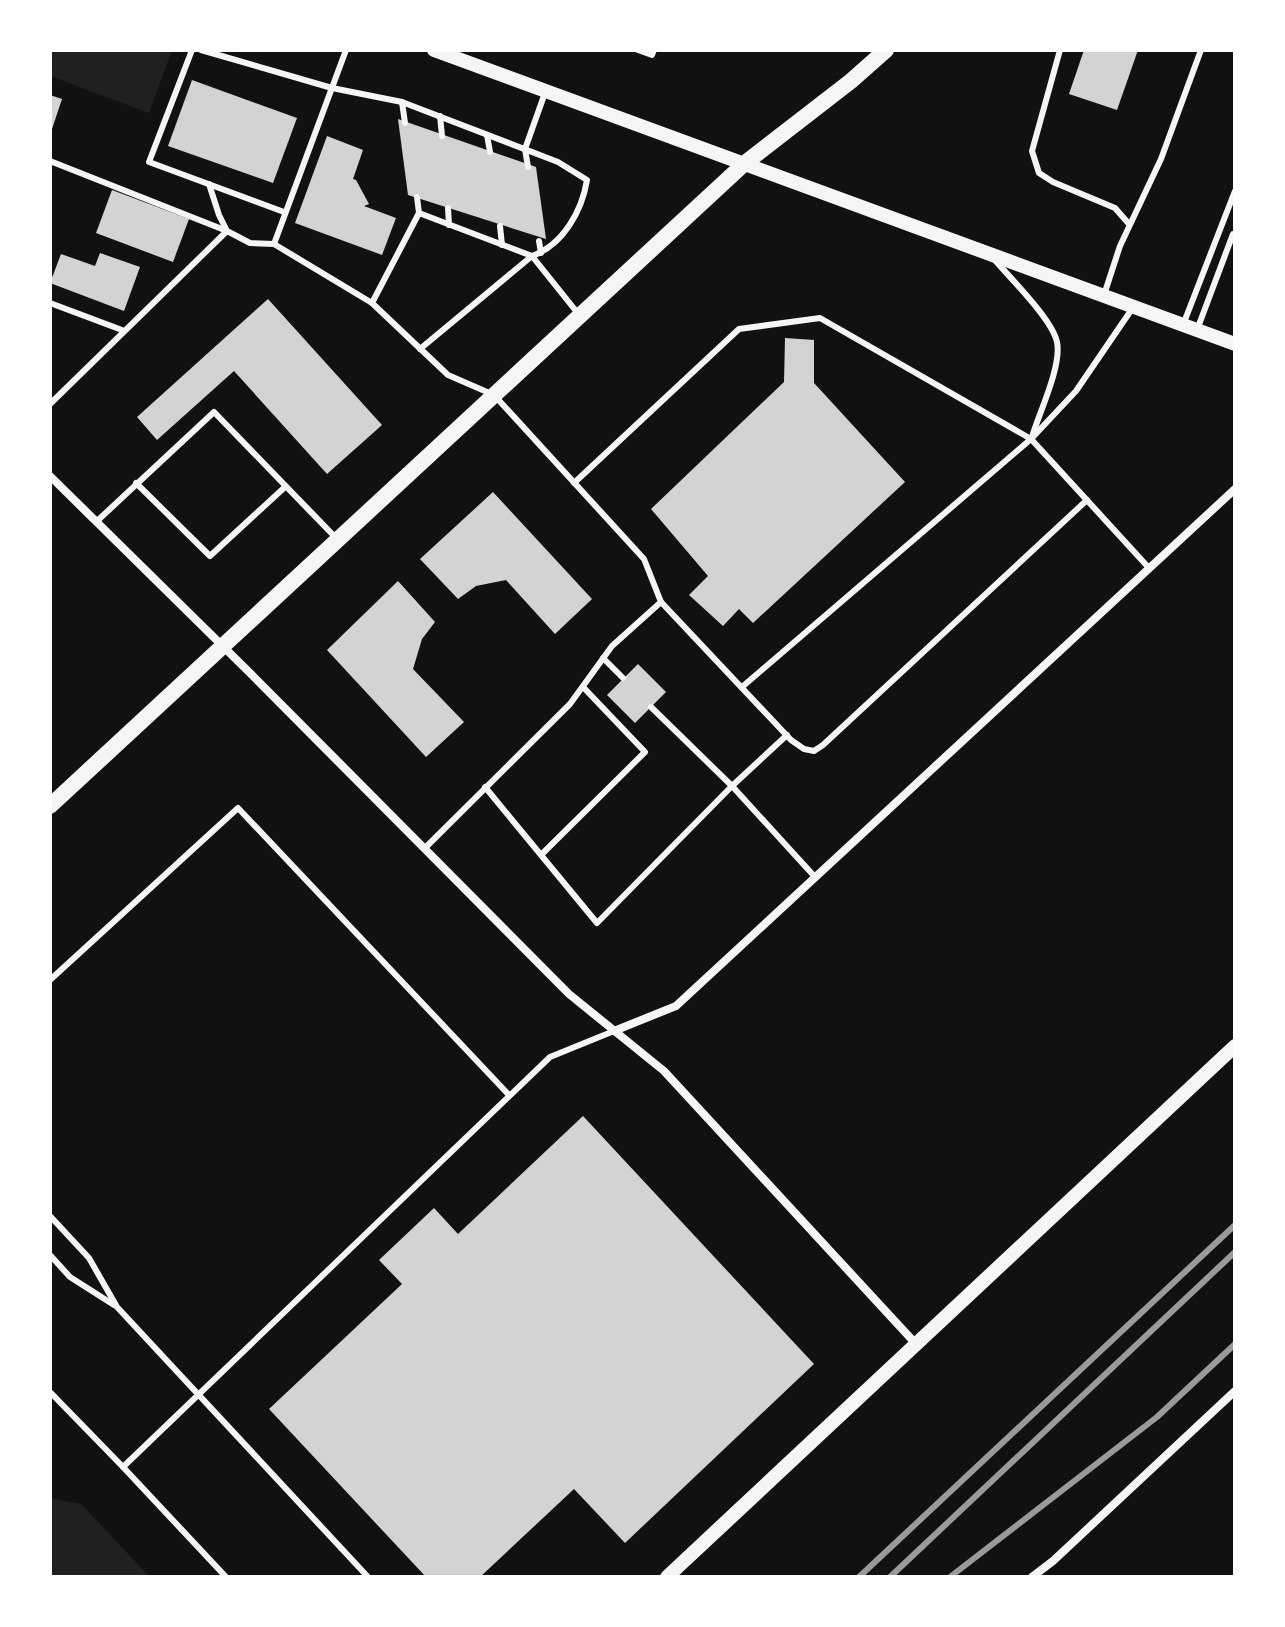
<svg xmlns="http://www.w3.org/2000/svg" width="1285" height="1627" viewBox="0 0 1285 1627" font-family="Mulish,sans-serif">
<style>
.green{fill:#202020}
.building{fill:#d3d3d3}
.lines{fill:none;stroke-linecap:round;stroke-linejoin:round}
.service{stroke:#f5f5f5;stroke-width:6}
.minor{stroke:#f5f5f5;stroke-width:8}
.tertiary{stroke:#f5f5f5;stroke-width:14}
.secondary{stroke:#f5f5f5;stroke-width:16}
.rail{stroke:#9a9a9a;stroke-width:6}
</style>
<rect width="100%" height="100%" fill="#111"/>
<!-- green -->
<g class="green">
<polygon points="50,50 172,50 149,113 50,76"/>
<polygon points="50,1498 81,1504 150,1577 50,1577"/>
</g>
<!-- building -->
<g class="building">
<polygon points="1084,50 1138,50 1117,110 1069,94"/>
<polygon points="192,80 297,118 273,183 168,146"/>
<polygon points="50,95 62,99 51,132 50,132"/>
<polygon points="398,119 536,167 546,239 408,195"/>
<polygon points="327,136 363,150 353,179 356,180 369,204 364,206 396,218 382,255 295,223"/>
<polygon points="112,190 189,219 173,262 96,233"/>
<polygon points="100,253 140,267 124,311 50,283 61,254 95,266"/>
<polygon points="268,299 382,425 327,474 234,371 157,440 137,417"/>
<polygon points="785,338 814,340 814,383 905,482 753,623 739,609 723,626 689,595 708,576 651,509 784,382"/>
<polygon points="493,492 592,599 555,634 506,580 476,586 458,599 420,559"/>
<polygon points="398,581 435,622 422,639 413,669 464,722 426,757 327,650"/>
<polygon points="638,664 666,692 635,723 607,695"/>
<polygon points="583,1116 814,1364 625,1543 574,1489 480,1577 426,1577 269,1409 402,1284 379,1260 434,1208 458,1234"/>
</g>
<g class="lines">
<!-- service -->
<g class="service">
<polyline points="192,50 149,162 284,212"/>
<path d="M201 50 332 88 402 102 558 162 587 180C582 211 563 245 532 256L420 349"/>
<polyline points="638,50 652,55 654,50"/>
<polyline points="1060,50 1032,151 1039,173 1053,182 1115,208 1129,224"/>
<polyline points="402,102 405,123"/>
<polyline points="440,116 442,136"/>
<polyline points="487,135 490,152"/>
<polyline points="50,161 227,231 50,404"/>
<polyline points="528,167 525,149 546,90"/>
<polyline points="209,184 219,215 227,231 250,243 274,244 372,303 448,375 494,395 644,559 661,602 791,740 804,749 814,751 823,745 1087,500"/>
<polyline points="417,197 419,213 532,256 580,316"/>
<polyline points="448,208 449,225"/>
<polyline points="500,226 502,245"/>
<polyline points="539,241 541,253"/>
<polyline points="274,244 346,50"/>
<path d="M994 259C1010 278 1052 319 1057 342 1062 366 1039 413 1032 437"/>
<polyline points="1104,295 1120,246 1161,159 1201,50"/>
<polyline points="50,303 122,330"/>
<polyline points="372,303 419,213"/>
<polyline points="1183,325 1235,191"/>
<polyline points="1197,330 1233,234 1235,235"/>
<polyline points="136,483 210,556 285,487"/>
<polyline points="574,483 739,329 820,318 1031,439 1149,568"/>
<polyline points="96,522 214,412 337,539"/>
<polyline points="603,658 623,678"/>
<polyline points="742,687 1031,439 1076,391 1134,306"/>
<polyline points="787,735 732,786 815,877"/>
<polyline points="485,787 597,923 732,786 651,707"/>
<polyline points="425,848 570,704 612,646 661,602"/>
<polyline points="542,854 645,752 583,687"/>
<polyline points="50,980 238,808 509,1095"/>
<polyline points="50,1216 89,1258 117,1307 368,1577"/>
<polyline points="50,1255 70,1277 114,1305"/>
<polyline points="50,1392 123,1467"/>
<polyline points="226,1577 123,1467 550,1057 614,1031"/>
</g>
<!-- minor -->
<g class="minor">
<polyline points="50,476 255,678 569,994 664,1071 916,1344"/>
<polyline points="614,1031 676,1006 1235,489"/>
<polyline points="1032,1577 1053,1561 1235,1391"/>
</g>
<!-- tertiary -->
<g class="tertiary">
<polyline points="434,50 1235,344"/>
<polyline points="667,1577 1235,1046"/>
</g>
<!-- secondary -->
<polyline class="secondary" points="50,806 745,163 851,81 886,50"/>
<!-- rail -->
<g class="rail">
<polyline points="859,1577 1235,1225"/>
<polyline points="890,1577 1235,1252"/>
<polyline points="950,1577 1157,1417 1235,1344"/>
</g>
</g>
<!-- border -->
<rect width="1285" height="1627" fill="none" stroke="#ffffff" stroke-width="104"/>
</svg>
